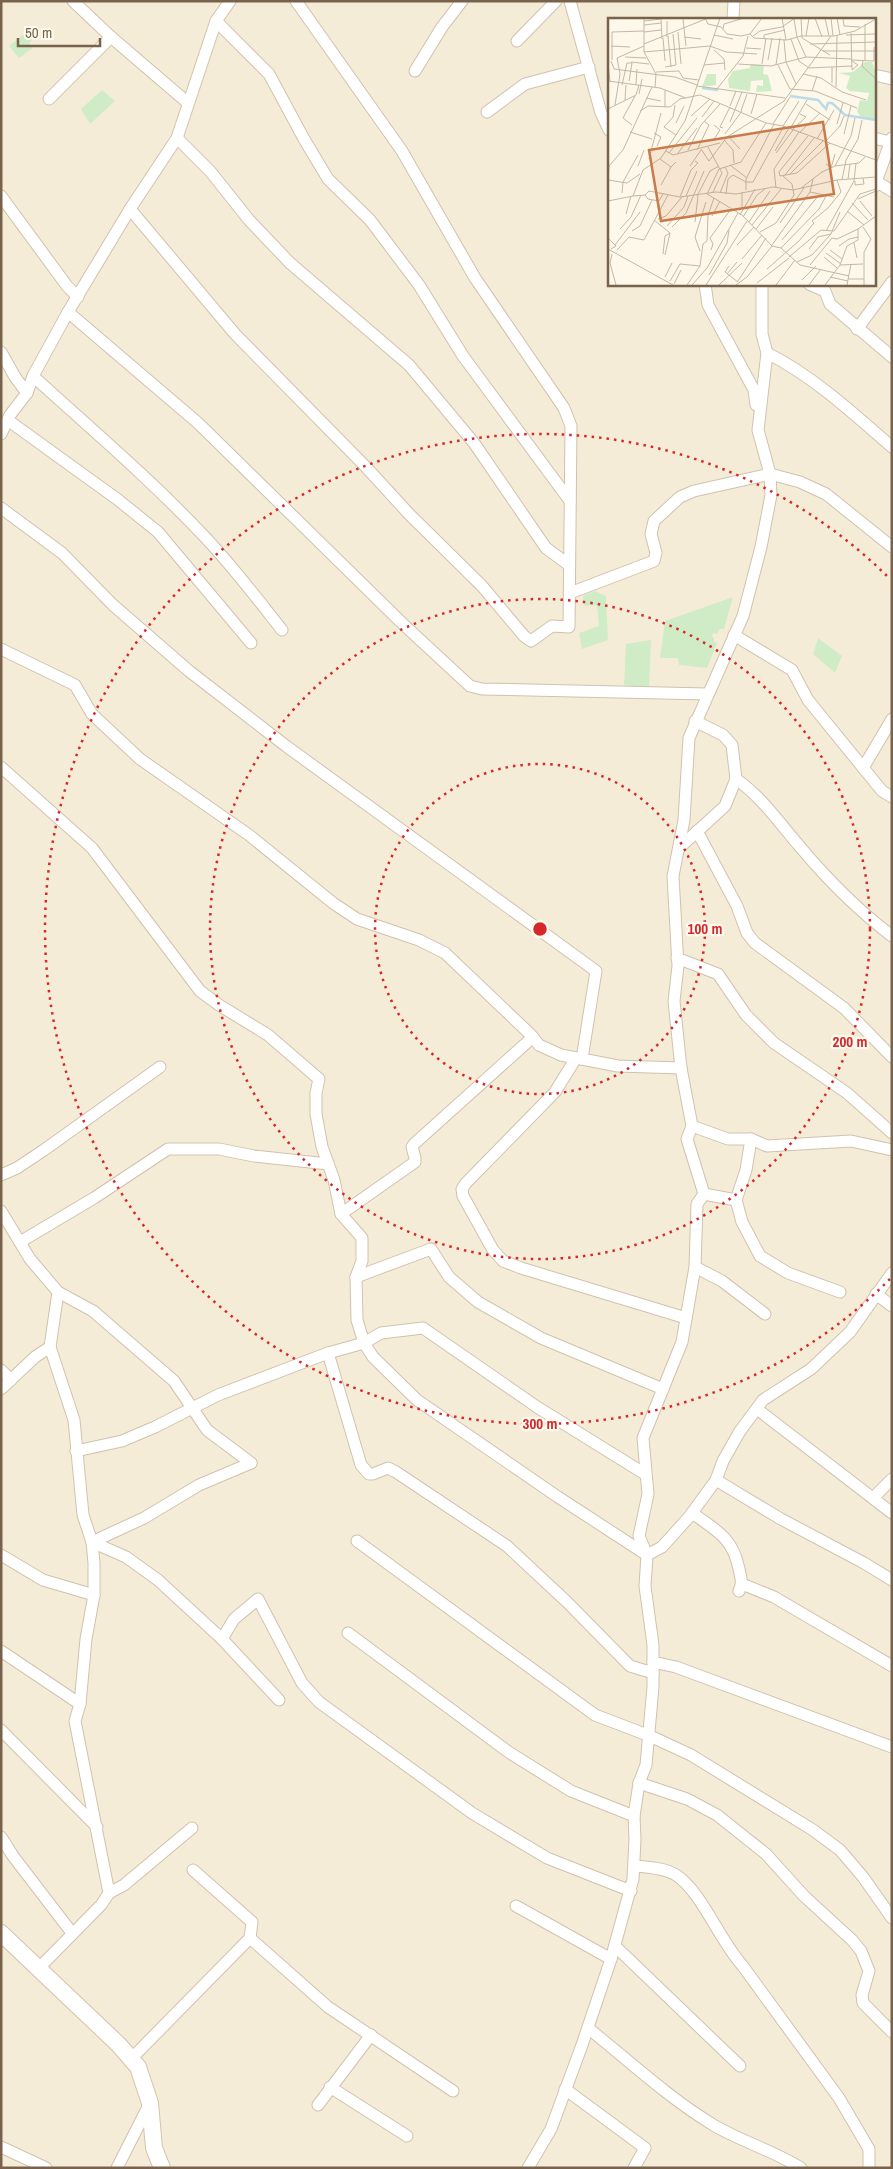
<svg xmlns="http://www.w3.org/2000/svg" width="893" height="2169" viewBox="0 0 893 2169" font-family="'Archivo Narrow',sans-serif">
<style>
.residential{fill:#f5ecd7;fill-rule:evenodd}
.green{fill:#d0ecc6}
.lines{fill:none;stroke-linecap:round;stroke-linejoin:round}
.street-casing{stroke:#d0c2ad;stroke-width:13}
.secondary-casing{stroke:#d3c3ab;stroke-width:18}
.street{stroke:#fff;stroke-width:11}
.secondary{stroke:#fff;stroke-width:16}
.ring{fill:none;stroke:#d62828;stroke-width:2.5;stroke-dasharray:2.5 5}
.inset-river{fill:none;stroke:#bcdbe8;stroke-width:2.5}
.inset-road{fill:none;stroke:#c4b8a5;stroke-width:1}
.view{fill:#c87b4b;fill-opacity:0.15;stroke:#c87b4b;stroke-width:2.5}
.inset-edge{fill:none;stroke:#79624b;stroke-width:2.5}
.centre{fill:#d62828;stroke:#fffbf0;stroke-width:2.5}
.ring-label{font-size:15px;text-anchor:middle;font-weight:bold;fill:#d62828;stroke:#fffbf0;stroke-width:4.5;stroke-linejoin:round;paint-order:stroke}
</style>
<rect width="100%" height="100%" fill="#fdf8e9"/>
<!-- residential -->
<path class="residential" d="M1 1H892V2168H1ZM609 19H874V284H609Z"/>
<!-- green -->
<g class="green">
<polygon points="30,29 34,36 29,45 33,48 19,58 9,46"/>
<polygon points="102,90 115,101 90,124 81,109"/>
<polygon points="595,591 606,596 608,640 582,649 579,633 599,626 597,605 584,606 583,596"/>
<polygon points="733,597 724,629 720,629 717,634 714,633 711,636 714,638 714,642 717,643 707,668 679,665 678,658 660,658 665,621"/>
<polygon points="818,638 842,656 835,673 813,654"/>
<polygon points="651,640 649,688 624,685 626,644"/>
</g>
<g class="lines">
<!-- street casing -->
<g class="street-casing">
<g id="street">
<polyline points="73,1 111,37 188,103"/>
<polyline points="570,1 601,113 609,130"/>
<polyline points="733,19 734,1"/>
<polyline points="216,21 269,74 304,139 328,179 370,220 419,285 463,356 570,501"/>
<polyline points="517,41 556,1"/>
<polyline points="415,71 442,27 462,1"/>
<polyline points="874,75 892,79"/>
<polyline points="49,99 111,37"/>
<polyline points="487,112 525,84 589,67"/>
<polyline points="177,138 210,171 249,220 290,263 409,365 474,443 546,548 569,565"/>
<polyline points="874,138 890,142"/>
<polyline points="877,182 892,191"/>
<polyline points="874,187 892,138"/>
<polyline points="1,196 67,286 78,297"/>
<polyline points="130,209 235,334 365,466 409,514 482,586 524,636 531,641 552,626 569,627 571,426 564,408 475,278 402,151 296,1"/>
<polyline points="705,284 708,305 754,390 756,405"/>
<polyline points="809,284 825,291 830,304 892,357"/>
<polyline points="68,312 198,423 404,625 470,686 482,689 707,694"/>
<polyline points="857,329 892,282"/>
<polyline points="1,352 15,377 27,393"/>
<path d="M767 353C813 376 853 413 892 447"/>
<path d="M33 376C90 428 149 478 202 534 231 564 256 597 282 630"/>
<polyline points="9,421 117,499 158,532 251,643"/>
<polyline points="1,434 10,415 27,393 33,376 68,312 130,209 177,138 216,21 230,1"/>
<polyline points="1,508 62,553 113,605 189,671 286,746 596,971 582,1059"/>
<polyline points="570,593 654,561 656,553 651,534 654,521 680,497 694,491 770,474 800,482 826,494 892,547"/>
<polyline points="734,635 792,670 808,700 882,791 892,797"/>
<polyline points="1,649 75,685 92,714 140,759 249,835 333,903 357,919 419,940 445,953 530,1034 539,1045 561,1055 618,1066 681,1068"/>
<polyline points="1,767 92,848 200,991 219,1005 268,1035 319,1079 316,1093 316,1114 322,1147 334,1180 341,1214 362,1238 362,1261 356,1277 357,1320 364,1343 373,1357 417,1400 558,1497 647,1555 662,1547 689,1517 716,1480 723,1461 740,1431 763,1400 811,1369 850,1332 892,1273"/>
<polyline points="863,768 892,719"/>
<path d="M736 779C762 797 780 824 801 848 828 880 859 911 892 936"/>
<polyline points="697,831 737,906 747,933 755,943 844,1008 892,1057"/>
<polyline points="679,848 725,806 736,779 732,745 723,735 695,721"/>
<polyline points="677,958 718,974 746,1015 774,1043 847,1093 892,1133"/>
<polyline points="576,1058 555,1092 466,1183 462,1189 463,1196 493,1250 503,1261 521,1268 686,1318"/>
<polyline points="692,1126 728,1139 751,1139 767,1146 851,1141 892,1150"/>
<polyline points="751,1139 746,1170 736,1200 742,1222 760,1256 788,1273 840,1292"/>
<polyline points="1,1175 17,1168 44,1150 160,1067"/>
<polyline points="704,1194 736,1200"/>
<polyline points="1,1211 30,1259 58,1292 93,1311 174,1381 207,1430 251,1463"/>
<polyline points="341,1214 415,1162 415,1158 412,1147 414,1144 533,1037"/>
<polyline points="20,1242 94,1198 168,1149 219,1149 254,1156 328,1164"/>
<polyline points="695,1267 722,1281 765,1314"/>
<polyline points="356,1277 431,1249 449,1277 478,1302 541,1338 663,1389"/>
<polyline points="876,1294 892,1306"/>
<polyline points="328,1353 361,1465 369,1474 373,1474 388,1468 396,1472 507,1546 567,1602 630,1666 653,1673"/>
<polyline points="1,1370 11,1380"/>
<polyline points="1,1389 35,1357 50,1347"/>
<polyline points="757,1409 892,1513"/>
<polyline points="76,1451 122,1441 155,1427 218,1395 328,1353 364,1343 381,1333 423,1328 537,1407 645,1474"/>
<polyline points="716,1480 781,1519 864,1563 892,1580"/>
<polyline points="873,1498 892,1479"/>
<path d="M692 1513C716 1530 733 1538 739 1569 741 1578 743 1583 739 1591"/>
<polyline points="357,1541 595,1715 650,1736 691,1755 813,1830 840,1850 863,1877 892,1918"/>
<polyline points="92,1542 126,1557 158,1580 222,1639 279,1700"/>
<polyline points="92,1542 144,1518 199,1485 251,1463"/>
<polyline points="1,1555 43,1580 94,1595"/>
<polyline points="742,1584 774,1597 892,1666"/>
<polyline points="348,1633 510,1753 571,1791 634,1816"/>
<polyline points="222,1639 234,1619 258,1599 302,1683 319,1702 472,1813 547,1858 631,1891"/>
<polyline points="1,1651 80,1704"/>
<polyline points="653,1662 676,1667 892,1747"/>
<polyline points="1,1730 97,1827"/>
<polyline points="639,1783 687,1799 717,1815 766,1854 804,1896 852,1940 861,1951 869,1971 862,1995 863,2003 892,2032"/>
<polyline points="1,1837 13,1856 72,1933"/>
<path d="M635 1866C647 1867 665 1868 676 1875 701 1891 720 1941 742 1965L839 2098 869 2149V2168"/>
<polyline points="109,1893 124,1885 192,1828"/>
<polyline points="516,1906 611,1959"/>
<polyline points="250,1938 328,2007 453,2091"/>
<polyline points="615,1946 740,2066"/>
<polyline points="39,1968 101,1905 109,1893 75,1721 80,1704 86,1639 94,1595 94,1563 92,1542 83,1515 74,1420 50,1347 58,1292"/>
<path d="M588 2028C629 2061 670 2099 715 2126 743 2142 774 2151 801 2168"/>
<polyline points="131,2059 250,1938 252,1922 193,1870"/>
<polyline points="330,2087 407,2136"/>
<polyline points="565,2089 645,2148 634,2168"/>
<polyline points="318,2105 371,2035"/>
<polyline points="1,2147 46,2168"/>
<polyline points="117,2168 150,2103"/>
<polyline points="528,2168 551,2129 582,2045 611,1959 633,1879 635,1839 634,1816 639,1783 646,1765 653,1687 653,1645 645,1586 647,1555 639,1536 648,1494 643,1438 682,1342 695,1267 697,1204 704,1194 687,1139 692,1126 681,1068 674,1001 678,966 673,876 684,820 689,738 743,616 761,547 771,495 770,474 758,430 767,353 762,334 762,284"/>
</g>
</g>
<!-- secondary casing -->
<g class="secondary-casing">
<polyline id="secondary" points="1,1933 119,2045 138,2067 150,2103 154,2148 162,2168"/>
</g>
<!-- street -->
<use href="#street" class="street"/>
<!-- secondary -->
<use href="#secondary" class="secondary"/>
</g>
<!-- distance rings -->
<g class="ring">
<circle cx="540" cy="929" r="165"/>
<circle cx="540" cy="929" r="330"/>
<path d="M890 1279A495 495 0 1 1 890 579"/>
</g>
<!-- overview -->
<g transform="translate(608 18)">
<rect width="268" height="268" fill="#fdf8e9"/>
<path d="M257 44H264L267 52V101L263 102 252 98 249 93 252 82 259 83 261 75 242 73 238 70 242 58 230 55 245 54ZM143 46 156 47 155 56 160 57 164 73 148 74 149 67 155 68V62L143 63 142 73 121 70 120 61 125 53 142 50ZM99 56H108V67L94 69Z" fill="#d0ecc6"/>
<path class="inset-river" d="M94 70 110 72M182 78 210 82 218 91 220 85H224L237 97 268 102"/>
<path class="inset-road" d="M36 0V34L48 56 47 69M53 0 54 21M97 0 100 6 113 9 119 16 133 18 142 16 154 0M174 0 178 22M193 0 194 20 222 37M207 0 214 19M217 0 221 18M223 0 225 18M229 0 232 17M241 0H258M75 1 78 28M186 1 189 19 198 39M235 1 236 8 252 9M36 3 53 1M59 3V19M257 6V43M36 7 53 5M115 11 116 6 136 0M36 14 53 12M70 14 73 46M243 15 244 52M142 16 146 20 179 22 193 18H226L247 13 268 1M106 17 125 21M238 17 268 16M60 18 63 49M145 18 152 13 174 9 187 0M198 18 201 0M76 19 93 21M55 20 57 43M156 20V17L177 12M183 21 191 43 201 50 244 48M176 22 178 44 188 66M36 26 100 0M202 26 268 24M3 28 22 29M102 28 118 34 149 36M138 30 153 31M106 32 116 41 117 52M215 33H268M36 34 102 28M17 39 38 40M9 40 36 28M4 42V14L36 13M160 42 164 20M243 42 266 43V29M3 43 6 51 67 59 89 67M244 43 250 47 244 52M255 43 254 48 268 61M23 44 41 46M0 46 2 63M130 46 163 48 198 39 243 41M154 46 158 20M96 47 116 45M168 47 172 20M170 47 182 71 207 73 249 90M57 49 68 47 65 16M48 54 71 53 75 60 91 62M195 56 213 60 234 74 258 82M0 63 52 70 78 80M224 65V49M28 66 29 51M14 67 19 45H24L21 63M89 68 177 80M228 69 229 17M109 71 135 38 140 18M57 72V89M204 73 209 58M31 76 34 61M38 80 53 83M17 82 18 67M198 86 222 102M7 87 12 56 9 40M67 87 65 99 56 109 68 117M122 88 128 73M0 91 28 77 31 67M32 93 40 88 62 89 72 81 92 77 158 105 175 108 268 142M133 93 139 76M143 96 149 76M83 98 102 81M94 99 106 83M122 104 134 74M68 105 76 88M158 105 133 144 111 151 99 176 134 197 164 228 173 230 192 247 241 258M165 106 182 79M229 106 235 85M24 107 15 100 27 78M175 108 191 83M115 110 112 109 122 89M182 111 199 82M184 112 198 99 192 96M22 114 44 121M192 114 212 95M46 115 53 119 49 128M117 116 134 93M236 116 243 88M120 118 132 131M200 118 171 154 172 158 189 155 222 125M209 121 226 92M116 122 125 132 126 145M105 123 112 112 106 107M218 123 232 108 236 98M100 129 114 155 105 174M93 131 101 143 119 119 176 83 223 18M80 132 93 107 112 86M89 132 101 107 96 103M58 133 65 137 112 125M167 133 181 110M61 135 89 100M70 135 89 110M168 135 185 112M41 141 53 95M52 141 63 149 68 144M218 146 223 150 227 136M122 147 139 160M30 148 36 132M82 148 93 132M227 148 243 118 247 100M182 156 216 122M177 157 206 120M240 161 242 146M0 162 1 148 15 132 44 69M0 162 19 165 32 156M234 162 238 142 250 121 254 102M247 163V167L256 166 255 160M138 164H145L176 108M53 167 63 149M168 170 166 151 191 114M193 170 214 154 227 148 251 145 257 139M138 172V161L166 106M134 174V191M202 174 226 179M14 175 15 164 30 137M112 175 120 155 117 149M118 176 120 161 125 157 138 164M37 177 40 181 51 183 55 176M25 178 37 177 41 173 72 179 108 174 128 176 165 169 185 172 229 162 268 159M78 178 89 153M89 178 102 153 111 148M72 179 83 152 90 145 87 143M250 181 268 173M0 183 25 178 35 152 53 140 77 103 112 0M252 183 264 198M244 185 260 202M239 193 256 207M18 196 23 178M132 197 147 171M104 198 112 183M135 199 149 177 157 171M50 201 58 198 74 179M46 202 62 215 57 237M87 204 90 178M141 204 162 173M172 205 196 170M144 207 173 171M59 208 76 189 80 178M64 209 78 195 96 153M255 209 263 221 256 234M12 211 23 199 33 177M148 211 165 189M24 213 32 208 44 182M218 213 246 163 248 145M152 214 168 205 186 177 184 166 175 158M1 221 8 228 3 231M174 222 211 177M246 225 249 240M7 227 32 194M129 227 146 209M164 227 202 174 205 161M231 228 241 221 250 219M173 230 211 191 218 178M0 231 65 267M201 231 210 219 223 216M9 232 21 219 36 222 60 177M103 232 105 226 102 220 123 191M222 232 234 241M92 233 87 219 98 184M218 235 233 246M4 236 2 245 8 267M55 236 57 218 62 215M181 239 213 212 226 213 252 176 268 171M216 239 229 250M134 241 154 217M189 244 204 237 223 216 232 194M202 247 224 220 229 221 250 211M232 247 255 246M121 248 117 254 130 264M159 251 191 223 206 205 204 203 220 190 233 174 229 162M119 256 129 244M101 257 119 225 121 212M57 259 64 245M222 259 240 263M240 261H256M194 262 208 248M62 263 72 246 92 248M130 263 158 220M149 265 181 240M66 266 73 252M79 267 92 248 95 226 99 223 100 197 106 180M84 267 99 250 130 195M98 267 139 203M111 267 134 245M128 267 139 259 164 228M168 267 187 242M201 267 213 251M217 267 232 247 239 228 250 222V211L268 198M239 267 243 246M256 267V234"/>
<path class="view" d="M215 104 226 176 53 203 41 132Z"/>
<rect width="268" height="268" class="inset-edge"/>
</g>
<circle cx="540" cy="929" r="8" class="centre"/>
<g class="ring-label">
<text x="705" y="934">100 m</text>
<text x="850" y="1047">200 m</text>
<text x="540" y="1429">300 m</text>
</g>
<!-- border -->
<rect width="893" height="2169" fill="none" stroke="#79624b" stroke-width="5"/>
<!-- scale -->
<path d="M18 38v8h82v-8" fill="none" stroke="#79624b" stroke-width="2.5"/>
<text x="25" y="38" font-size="15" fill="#79624b" stroke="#fffbf0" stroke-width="4" paint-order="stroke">50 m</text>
</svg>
